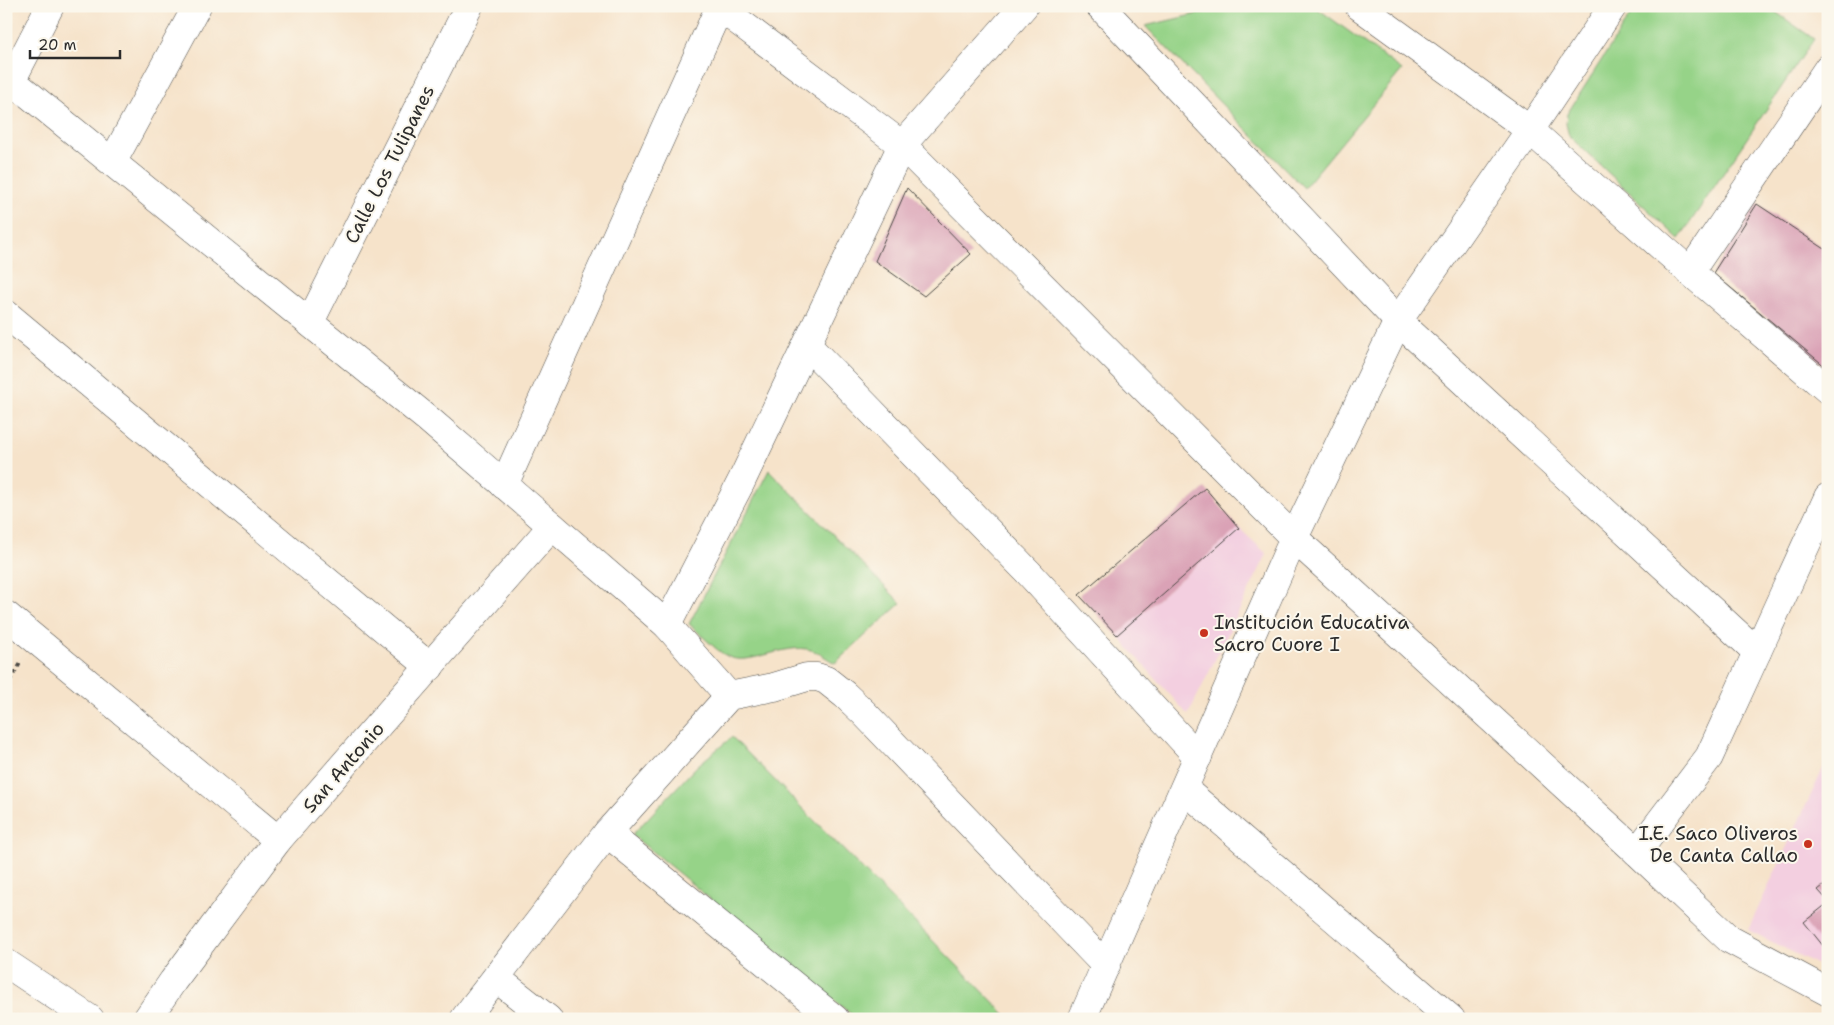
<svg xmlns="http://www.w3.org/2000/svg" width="1834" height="1025" viewBox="0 0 1834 1025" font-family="'Shantell Sans',sans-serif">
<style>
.built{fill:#f3cfe0}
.green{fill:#96d388;stroke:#607f5a}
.building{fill:#daa2b6}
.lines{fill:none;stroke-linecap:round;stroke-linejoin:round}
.street-casing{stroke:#494743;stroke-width:29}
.path{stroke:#494743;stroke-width:3;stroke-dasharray:4 4;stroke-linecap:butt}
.street{stroke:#fff;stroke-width:28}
.poi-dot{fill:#c8321e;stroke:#fbf7ec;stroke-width:2}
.labels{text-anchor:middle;stroke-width:4;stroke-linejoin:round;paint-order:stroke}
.street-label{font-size:19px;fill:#2b2b2b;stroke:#fbf7ec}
.poi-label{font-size:19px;fill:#2b2b2b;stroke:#fbf7ec;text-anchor:start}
</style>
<rect width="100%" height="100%" fill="#fbf7ec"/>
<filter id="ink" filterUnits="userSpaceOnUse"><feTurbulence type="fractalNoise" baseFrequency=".02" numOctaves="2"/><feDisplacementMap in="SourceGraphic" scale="10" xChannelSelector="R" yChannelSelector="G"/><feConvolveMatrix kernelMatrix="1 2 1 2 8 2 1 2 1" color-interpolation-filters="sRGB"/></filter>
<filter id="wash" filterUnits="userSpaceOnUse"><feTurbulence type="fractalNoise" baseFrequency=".0096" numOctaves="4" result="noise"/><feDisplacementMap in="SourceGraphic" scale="20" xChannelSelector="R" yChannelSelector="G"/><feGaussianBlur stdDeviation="1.12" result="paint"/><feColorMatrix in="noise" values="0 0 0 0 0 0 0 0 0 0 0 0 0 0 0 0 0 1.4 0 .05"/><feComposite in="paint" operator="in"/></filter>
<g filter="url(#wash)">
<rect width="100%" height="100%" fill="#f6e3ca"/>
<!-- built -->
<g class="built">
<polygon points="1239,528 1267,554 1188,715 1117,635"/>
<polygon points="1828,758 1828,970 1748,930"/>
</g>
<!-- green -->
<g class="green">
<polygon points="1231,6 1314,6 1402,70 1304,188 1145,26"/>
<polygon points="1636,6 1767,6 1814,39 1679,239 1569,136 1566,124 1567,114"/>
<path d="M769 470 901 603 835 663C827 659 819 652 811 650 784 642 748 668 727 656 715 650 700 633 689 624Z"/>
<polygon points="732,737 1010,1019 857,1019 632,835 697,766"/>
</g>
<g id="blocks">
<!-- building -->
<g class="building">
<polygon points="907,188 971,254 924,296 875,261"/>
<polygon points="1757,204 1828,251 1827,368 1713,273"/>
<polygon points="1205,488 1239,528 1117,635 1079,595"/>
<polygon points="1828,882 1828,901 1818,890"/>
<polygon points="1828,903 1828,952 1804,922"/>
</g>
</g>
</g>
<g filter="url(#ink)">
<use href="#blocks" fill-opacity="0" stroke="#494743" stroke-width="1"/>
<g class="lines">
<!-- street casing -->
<g class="street-casing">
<g id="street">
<polyline points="718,6 902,145 1294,538 1637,852 1729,939 1828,992"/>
<polyline points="1100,6 1398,321 1757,652"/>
<polyline points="1359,6 1530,130 1690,272 1828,390"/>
<polyline points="6,76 428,419 667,625 729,696"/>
<polyline points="6,91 50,6"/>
<polyline points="113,161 197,6"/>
<polyline points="1690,272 1828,68"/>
<polyline points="6,314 430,667"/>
<polyline points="310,322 469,6"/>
<polyline points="807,345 1028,572 1198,757"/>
<polyline points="504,485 720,6"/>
<polyline points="6,615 278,840"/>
<polyline points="667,625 741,482 902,145 1024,6"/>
<polyline points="1184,789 1451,1019"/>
<polyline points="607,833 835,1019"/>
<polyline points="1637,852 1709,757 1828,497"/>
<polyline points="6,963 90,1019"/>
<polyline points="496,978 548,1019"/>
<polyline points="147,1019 173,981 278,840 552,526"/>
<polyline points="464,1019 607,833 729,696 774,687 807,677 817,677 826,680 845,695 864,713 1106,966"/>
<polyline points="1082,1019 1294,538 1398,321 1530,130 1613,6"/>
</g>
</g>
<!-- path -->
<polyline class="path" points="6,688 20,664"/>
<!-- street -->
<use href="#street" class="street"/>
</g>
</g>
<!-- markers -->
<g class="poi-dot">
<circle cx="1204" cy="633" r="5"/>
<circle cx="1808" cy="844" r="5"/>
</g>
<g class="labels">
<!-- street labels -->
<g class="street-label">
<text transform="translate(389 164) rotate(-63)" y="7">Calle Los Tulipanes</text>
<text transform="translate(343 767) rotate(-49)" y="7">San Antonio</text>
</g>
<!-- poi labels -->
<g class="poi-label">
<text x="1214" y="629">Institución Educativa<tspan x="1214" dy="22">Sacro Cuore I</tspan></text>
<text x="1798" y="840" text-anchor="end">I.E. Saco Oliveros<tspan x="1798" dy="22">De Canta Callao</tspan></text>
</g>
</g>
<!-- margin -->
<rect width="1834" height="1025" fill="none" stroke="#fbf7ec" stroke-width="25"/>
<!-- scale -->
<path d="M30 50v8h90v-8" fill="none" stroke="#2b2b2b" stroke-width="2.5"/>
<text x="38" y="50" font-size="15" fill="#2b2b2b" stroke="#fbf7ec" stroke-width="4" paint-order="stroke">20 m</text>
</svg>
